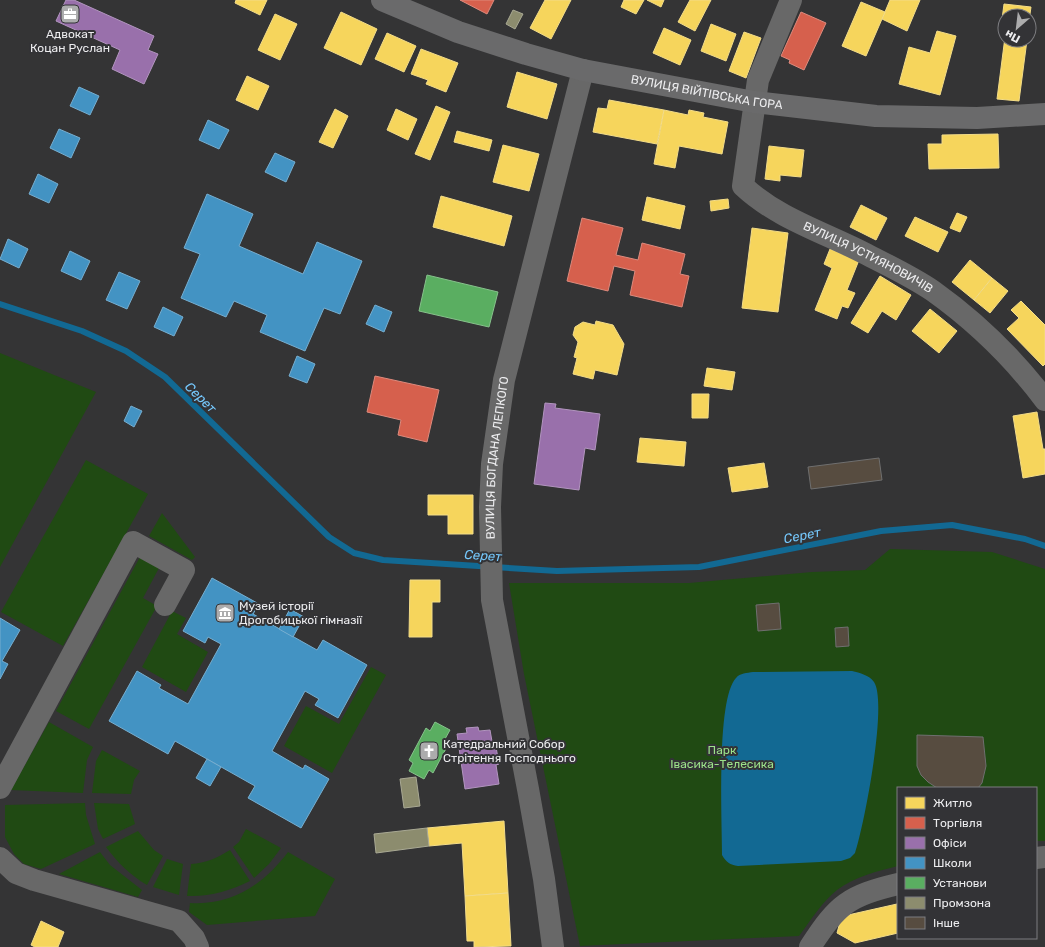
<svg xmlns="http://www.w3.org/2000/svg" width="1045" height="947" viewBox="0 0 1045 947" font-family="Rubik,sans-serif">
<style>
.green{fill:#204a13}
.water{fill:#126993}
.homes{fill:#f6d55c;stroke:#f3dc88}
.shops{fill:#d6604d;stroke:#dd8a7d}
.offices{fill:#9970ab;stroke:#b295bf}
.schools{fill:#4393c3;stroke:#76aed0}
.public{fill:#5aae61;stroke:#86c18b}
.industry{fill:#8c8c6e;stroke:#a9a994}
.lines{fill:none;stroke-linecap:round;stroke-linejoin:round}
.stream{stroke:#126993;stroke-width:6}
.building{fill:#574c40;stroke:#6f6f6f}
.street{stroke:#686868;stroke-width:22}
.secondary{stroke:#6a6a6b;stroke-width:22}
.labels{text-anchor:middle;stroke-width:4;stroke-linejoin:round;paint-order:stroke}
.poi-label{font-size:12px;fill:#ececee;stroke:#333336;text-anchor:start}
.street-label{font-size:12px;fill:#ececee;stroke:#333336}
.park-label{font-size:12px;fill:#9ce28a;stroke:#333336}
.water-label{font-size:13px;font-style:italic;fill:#76c9fd;stroke:#333336}
</style>
<rect width="100%" height="100%" fill="#343435"/>
<!-- green -->
<g class="green">
<polygon points="0,353 96,392 0,567"/>
<polygon points="86,460 148,494 63,646 1,612"/>
<polygon points="162,513 195,557 192,560 149,536"/>
<path d="M890 549 992 552 1045 569V841H1036V788H898V866C878 871 854 877 837 890 822 902 811 920 799 936L580 946 524 674 509 583H689L812 572 865 570Z"/>
<polygon points="140,557 159,568 143,598 157,606 89,729 56,711"/>
<polygon points="172,611 186,618 177,634 208,652 186,692 142,667"/>
<polygon points="371,667 386,675 332,773 284,746 306,706 339,724"/>
<polygon points="49,722 93,747 87,760 83,793 11,790"/>
<polygon points="102,750 140,771 134,780 131,794 92,793 96,761"/>
<polygon points="85,803 86,815 95,844 41,869 24,864 14,854 5,837 5,805"/>
<polygon points="94,803 129,804 135,824 103,839 98,829"/>
<polygon points="246,829 281,848 269,864 254,878 233,847 239,842"/>
<path d="M138 831 154 850 163 856 147 885C130 875 118 863 106 847Z"/>
<path d="M230 850 250 881C230 891 209 897 187 896L191 864C206 863 217 858 230 850Z"/>
<polygon points="100,852 110,865 142,890 138,897 59,874"/>
<path d="M288 852 335 879 315 916 207 925 189 912 190 903C232 906 264 884 288 852Z"/>
<polygon points="167,859 183,864 179,895 153,887"/>
</g>
<!-- water -->
<path class="water" d="M852 671C860 673 869 675 874 682 888 703 864 826 855 853L850 858 841 861 738 866C730 865 726 862 722 855 722 821 716 699 736 678 740 673 747 673 753 672Z"/>
<!-- homes -->
<g class="homes">
<polygon points="236,0 267,0 260,15 235,3"/>
<polygon points="545,0 571,0 551,39 530,28"/>
<polygon points="624,0 644,0 636,14 621,7"/>
<polygon points="647,0 664,0 661,7"/>
<polygon points="690,0 711,0 695,31 678,22"/>
<polygon points="890,0 920,0 907,31 882,19"/>
<polygon points="861,2 885,12 866,56 842,46"/>
<polygon points="1004,4 1031,7 1029,21 1029,16 1005,16 1005,27 1001,27"/>
<polygon points="341,12 377,29 361,65 324,48"/>
<polygon points="275,14 297,24 280,60 258,50"/>
<polygon points="711,24 736,34 726,61 701,51"/>
<polygon points="664,28 691,40 680,65 653,53"/>
<polygon points="937,31 956,36 940,95 899,84 909,47 930,53"/>
<polygon points="744,32 761,38 746,78 729,71"/>
<polygon points="387,33 416,46 404,72 375,59"/>
<polygon points="1005,37 1005,40 1027,40 1019,101 997,99"/>
<polygon points="421,49 458,63 446,92 426,84 428,80 411,74"/>
<polygon points="517,72 557,84 547,119 507,107"/>
<polygon points="247,76 269,86 258,110 236,100"/>
<polygon points="609,100 664,110 657,144 593,132 598,108 607,109"/>
<polygon points="436,106 450,112 430,160 415,154"/>
<polygon points="335,109 348,116 333,148 319,142"/>
<polygon points="396,109 417,119 408,140 387,130"/>
<polygon points="664,110 688,115 689,110 704,113 703,117 728,122 722,154 679,146 675,168 654,164"/>
<polygon points="457,131 492,140 489,151 454,142"/>
<polygon points="998,134 999,168 929,169 928,144 942,144 942,135"/>
<polygon points="503,145 539,154 529,191 493,182"/>
<polygon points="769,146 804,150 801,177 780,175 780,181 765,179"/>
<polygon points="441,196 512,216 504,246 433,227"/>
<polygon points="647,197 685,206 680,229 642,220"/>
<polygon points="728,199 729,208 711,211 710,201"/>
<polygon points="861,205 887,218 876,240 850,227"/>
<polygon points="957,213 967,217 960,232 950,228"/>
<polygon points="915,217 948,232 938,252 905,236"/>
<polygon points="752,228 788,233 778,312 742,308"/>
<polygon points="830,249 859,260 847,290 855,293 848,308 842,306 837,319 815,310 832,268 824,264"/>
<polygon points="970,260 992,278 974,300 952,282"/>
<polygon points="880,276 911,295 896,320 882,311 868,333 851,323"/>
<polygon points="992,278 1008,291 990,313 974,300"/>
<polygon points="1021,301 1045,325 1045,364 1043,366 1007,329 1019,318 1011,310"/>
<polygon points="930,309 957,331 939,353 912,331"/>
<polygon points="596,321 613,325 624,344 617,375 595,370 593,379 573,374 577,358 574,357 578,342 573,335 575,327 583,322 595,325"/>
<polygon points="707,368 735,372 732,390 704,386"/>
<polygon points="692,394 709,394 708,418 692,418"/>
<polygon points="1037,412 1043,449 1045,449 1045,474 1023,478 1013,416"/>
<polygon points="640,438 686,442 684,466 637,462"/>
<polygon points="764,463 768,487 732,492 728,468"/>
<polygon points="428,495 473,495 473,534 448,534 448,515 428,515"/>
<polygon points="410,580 440,580 440,602 432,602 432,637 409,637"/>
<polygon points="504,821 508,893 465,896 462,843 429,846 427,828"/>
<polygon points="508,893 511,946 474,947 474,941 467,941 465,896"/>
<polygon points="897,904 898,933 855,943 837,933 840,922 848,915"/>
<polygon points="41,921 64,932 58,947 35,947 31,945"/>
</g>
<!-- shops -->
<g class="shops">
<polygon points="460,0 494,0 487,14"/>
<polygon points="801,12 826,23 804,70 789,63 790,60 781,56"/>
<polygon points="582,218 623,228 616,255 638,260 642,243 685,254 680,274 689,276 682,307 630,295 635,271 614,266 608,291 567,281"/>
<polygon points="375,376 439,390 427,442 398,435 401,420 367,412"/>
</g>
<!-- offices -->
<g class="offices">
<polygon points="66,0 74,0 154,36 148,50 158,54 144,84 112,69 120,50 56,21"/>
<polygon points="545,403 556,404 555,408 600,414 595,450 585,448 579,490 534,484"/>
<polygon points="478,727 479,731 490,730 493,747 496,747 499,764 496,765 499,784 465,789 457,734 467,733 466,728"/>
</g>
<!-- schools -->
<g class="schools">
<polygon points="79,87 99,96 90,115 70,106"/>
<polygon points="208,120 229,130 219,149 199,140"/>
<polygon points="59,129 80,138 71,158 50,148"/>
<polygon points="275,153 295,162 286,182 265,172"/>
<polygon points="38,174 58,184 49,203 29,194"/>
<polygon points="207,194 253,214 239,246 303,274 317,242 362,261 340,314 324,308 305,351 260,332 267,315 234,301 226,317 181,298 200,254 184,248"/>
<polygon points="8,239 28,249 19,268 0,259"/>
<polygon points="70,251 90,261 81,280 61,271"/>
<polygon points="119,272 140,281 127,309 106,300"/>
<polygon points="375,305 392,312 384,332 366,324"/>
<polygon points="163,307 183,317 174,336 154,327"/>
<polygon points="297,356 315,364 307,383 289,376"/>
<polygon points="131,406 142,411 134,427 124,421"/>
<polygon points="212,578 259,604 253,614 317,650 323,640 367,665 338,718 315,705 319,699 305,691 272,751 303,769 305,765 329,779 301,828 248,798 255,786 175,741 168,754 109,721 137,671 161,685 159,688 188,704 221,644 208,637 205,643 183,631"/>
<polygon points="290,609 304,617 293,637 279,629"/>
<polygon points="0,618 20,630 2,661 8,664 0,679"/>
<polygon points="207,759 221,767 210,786 196,778"/>
</g>
<!-- public -->
<g class="public">
<polygon points="427,275 498,292 489,327 419,311"/>
<polygon points="435,722 450,730 445,739 450,741 433,773 429,770 424,779 409,771 413,763 409,760 426,728 430,731"/>
</g>
<!-- industry -->
<g class="industry">
<polygon points="513,10 523,14 515,29 506,24"/>
<polygon points="416,777 420,806 404,808 400,779"/>
<polygon points="427,828 429,846 376,853 374,834"/>
</g>
<g class="lines">
<!-- stream -->
<polyline class="stream" points="0,304 82,331 126,351 165,377 329,537 354,553 383,560 557,571 699,567 881,531 952,525 1025,539 1045,546"/>
</g>
<!-- building -->
<g class="building">
<polygon points="879,458 882,480 811,489 808,467"/>
<polygon points="779,603 781,629 758,631 756,605"/>
<polygon points="848,627 849,646 836,647 835,628"/>
<polygon points="917,735 983,737 986,766 982,783 978,788 937,788 928,782 921,775 917,766"/>
</g>
<g class="lines">
<!-- street -->
<g class="street">
<path id="s1" d="M791 0 758 80 743 186C777 218 823 232 864 253 887 265 911 276 933 291 975 321 1014 359 1045 400"/>
<polyline points="0,788 133,542 184,570 165,605"/>
<polyline points="0,858 16,873 34,880 179,921 194,938 198,947"/>
<polyline points="1036,858 1045,857"/>
<path id="s2" d="M553 947 544 879 528 789 492 600 490 507 492 464 504 380 583 70"/>
<path d="M810 947C838 904 848 896 898 884"/>
</g>
<!-- secondary -->
<path class="secondary" id="s3" d="M382 0 458 32 526 54 583 70 754 102 876 116 977 118 1045 114"/>
</g>
<!-- icons -->
<defs>
<g id="office-square" transform="scale(1)"><rect x="-9" y="-9" width="18" height="18" rx="4" fill="#acacad" stroke="#333336"/><path d="M-6-3h4V-5.5h4V-3h4V5H-6ZM-1-4.5V-3h2v-1.5ZM-6 0V1H6V0Z" fill="#fff"/></g>
<g id="museum-square" transform="scale(1)"><rect x="-9" y="-9" width="18" height="18" rx="4" fill="#acacad" stroke="#333336"/><path d="M0-6L6-3V-2H-6V-3ZM-5-1h2V3h-2ZM-1-1h2V3h-2ZM3-1h2V3H3ZM-6 4H6V6H-6Z" fill="#fff"/></g>
<g id="church-square" transform="scale(1)"><rect x="-9" y="-9" width="18" height="18" rx="4" fill="#acacad" stroke="#333336"/><path d="M-1.2-6h2.4v3.5h3.3v2.4h-3.3V6h-2.4V-.1h-3.3v-2.4h3.3Z" fill="#fff"/></g>
</defs>
<g fill-rule="evenodd">
<use href="#office-square" x="70" y="14"/>
<use href="#museum-square" x="225" y="613"/>
<use href="#church-square" x="429" y="751"/>
</g>
<g class="labels">
<!-- poi labels -->
<g class="poi-label">
<text x="70" y="38" text-anchor="middle">Адвокат<tspan x="70" dy="14">Коцан Руслан</tspan></text>
<text x="239" y="610">Музей історії<tspan x="239" dy="14">Дрогобицької гімназії</tspan></text>
<text x="443" y="748">Катедральний Собор<tspan x="443" dy="14">Стрітення Господнього</tspan></text>
</g>
<!-- street labels -->
<g class="street-label">
<text dy="4" stroke="none"><textPath href="#s3" startOffset="339">ВУЛИЦЯ ВІЙТІВСЬКА ГОРА</textPath></text>
<text dy="4" stroke="none"><textPath href="#s1" startOffset="338">ВУЛИЦЯ УСТИЯНОВИЧІВ</textPath></text>
<text dy="4" stroke="none"><textPath href="#s2" startOffset="495">ВУЛИЦЯ БОГДАНА ЛЕПКОГО</textPath></text>
</g>
<!-- park labels -->
<g class="park-label">
<text x="722" y="754">Парк<tspan x="722" dy="14">Івасика-Телесика</tspan></text>
</g>
<!-- water labels -->
<g class="water-label">
<text transform="translate(201 397) rotate(44)" y="5">Серет</text>
<text transform="translate(802 535) rotate(-11)" y="5">Серет</text>
<text transform="translate(483 555) rotate(4)" y="5">Серет</text>
</g>
</g>
<!-- legend -->
<rect x="897" y="787" width="140" height="152" fill="#333336" stroke="#7d7d80"/>
<rect x="905" y="797" width="20" height="12" fill="#f6d55c" stroke="#7d7d80"/>
<text x="933" y="807" font-size="12" fill="#ececee">Житло</text>
<rect x="905" y="817" width="20" height="12" fill="#d6604d" stroke="#7d7d80"/>
<text x="933" y="827" font-size="12" fill="#ececee">Торгівля</text>
<rect x="905" y="837" width="20" height="12" fill="#9970ab" stroke="#7d7d80"/>
<text x="933" y="847" font-size="12" fill="#ececee">Офіси</text>
<rect x="905" y="857" width="20" height="12" fill="#4393c3" stroke="#7d7d80"/>
<text x="933" y="867" font-size="12" fill="#ececee">Школи</text>
<rect x="905" y="877" width="20" height="12" fill="#5aae61" stroke="#7d7d80"/>
<text x="933" y="887" font-size="12" fill="#ececee">Установи</text>
<rect x="905" y="897" width="20" height="12" fill="#8c8c6e" stroke="#7d7d80"/>
<text x="933" y="907" font-size="12" fill="#ececee">Промзона</text>
<rect x="905" y="917" width="20" height="12" fill="#574c40" stroke="#7d7d80"/>
<text x="933" y="927" font-size="12" fill="#ececee">Інше</text>
<!-- north arrow -->
<g transform="translate(1017 28) rotate(208)"><circle r="19" fill="#333336" stroke="#7d7d80"/>
<path d="M0-3L7 15L0 10L-7 15Z" fill="#acacad"/>
<text y="-6" font-size="11" font-weight="bold" text-anchor="middle" fill="#ececee">Пн</text>
</g>
</svg>
